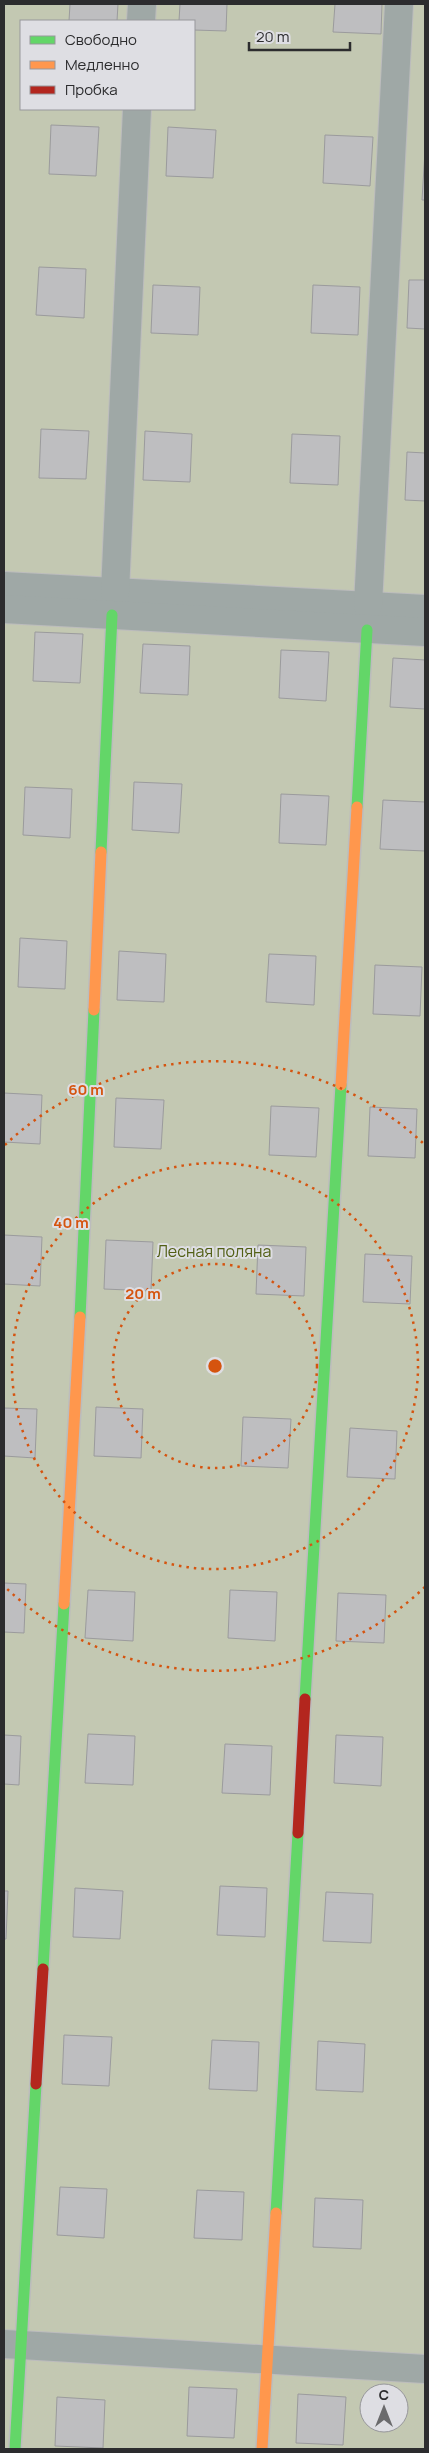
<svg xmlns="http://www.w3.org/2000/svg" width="429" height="2453" viewBox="0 0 429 2453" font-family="Manrope,sans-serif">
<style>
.green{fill:#c3c8b2;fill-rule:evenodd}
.building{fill:#bebec0;stroke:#9b9b9d}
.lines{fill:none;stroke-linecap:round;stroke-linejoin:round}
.street-casing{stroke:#bcbcbd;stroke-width:30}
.fast-casing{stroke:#bcbcbd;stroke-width:14}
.slow-casing{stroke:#bcbcbd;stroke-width:14}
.jam-casing{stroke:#bcbcbd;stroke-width:14}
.street{stroke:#9fa8a6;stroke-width:28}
.fast{stroke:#63d668;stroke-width:11}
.slow{stroke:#ff974d;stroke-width:11}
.jam{stroke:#b3261e;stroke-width:11}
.ring{fill:none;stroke:#d5540f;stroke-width:2.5;stroke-dasharray:2.5 5}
.labels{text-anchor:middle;stroke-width:4;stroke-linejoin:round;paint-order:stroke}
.park-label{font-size:16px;fill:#525f15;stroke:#dedee3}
.centre{fill:#d5540f;stroke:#dedee3;stroke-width:2.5}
.ring-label{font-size:15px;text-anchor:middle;font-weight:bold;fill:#d5540f;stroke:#dedee3;stroke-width:4;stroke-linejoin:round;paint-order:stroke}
</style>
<rect width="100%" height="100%" fill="#dfdfe2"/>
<!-- green -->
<path class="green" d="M4 4H425V2449H4ZM21 21H194V109H21ZM369 2393H399V2423H369Z"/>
<!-- building -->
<g class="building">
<polygon points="70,4 118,4 117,21 69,21"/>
<polygon points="180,4 227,4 226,31 194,30 194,21 179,21"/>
<polygon points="335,4 382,4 381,34 333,32"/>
<polygon points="51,125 99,127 96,176 49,174"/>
<polygon points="168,127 216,130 213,178 166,176"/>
<polygon points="325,135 373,137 370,186 323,183"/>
<polygon points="425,151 425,200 422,200"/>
<polygon points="39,267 86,269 84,318 36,315"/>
<polygon points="409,280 425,280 425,329 407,328"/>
<polygon points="153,285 200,287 198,335 151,333"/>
<polygon points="313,285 360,287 358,335 311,333"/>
<polygon points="41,429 89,431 86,479 39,478"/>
<polygon points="145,431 192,434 190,482 143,480"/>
<polygon points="292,434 340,436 338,485 290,483"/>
<polygon points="407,452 425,453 425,501 405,500"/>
<polygon points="35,632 83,634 80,683 33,681"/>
<polygon points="143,644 190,646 188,695 140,693"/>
<polygon points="281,650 329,652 326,701 279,698"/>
<polygon points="393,658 425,660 425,709 390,707"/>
<polygon points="134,782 182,784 179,833 132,830"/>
<polygon points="25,787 72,789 70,838 23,835"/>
<polygon points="281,794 329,796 326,845 279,843"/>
<polygon points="383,800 425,802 425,851 380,849"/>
<polygon points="20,938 67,941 65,989 18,987"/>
<polygon points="119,951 166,954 164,1002 117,1000"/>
<polygon points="269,954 316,956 314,1005 266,1002"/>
<polygon points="375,965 422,967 420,1016 373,1014"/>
<polygon points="4,1093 42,1095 40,1144 4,1142"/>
<polygon points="116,1098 164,1100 161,1149 114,1147"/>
<polygon points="271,1106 319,1108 316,1157 269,1155"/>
<polygon points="370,1107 417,1109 415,1158 368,1156"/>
<polygon points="4,1235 42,1237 40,1286 4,1284"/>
<polygon points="106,1240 153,1242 151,1291 104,1289"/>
<polygon points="258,1245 306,1247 304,1296 256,1294"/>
<polygon points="365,1254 412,1256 410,1304 363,1302"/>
<polygon points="96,1407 143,1409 141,1458 94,1456"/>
<polygon points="4,1408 37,1409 35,1458 4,1456"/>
<polygon points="243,1417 291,1419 288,1468 241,1466"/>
<polygon points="350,1428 397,1431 395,1479 347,1477"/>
<polygon points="4,1583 26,1584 24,1633 4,1632"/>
<polygon points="88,1590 135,1592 133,1641 85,1638"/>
<polygon points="230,1590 277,1592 275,1641 228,1638"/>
<polygon points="338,1593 386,1595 384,1643 336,1641"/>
<polygon points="88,1734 135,1736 133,1785 85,1783"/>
<polygon points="4,1735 21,1736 19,1785 4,1784"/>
<polygon points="336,1735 383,1737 381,1786 334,1783"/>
<polygon points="225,1744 272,1746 270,1795 222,1793"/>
<polygon points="220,1886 267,1888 265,1937 217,1935"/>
<polygon points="75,1888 123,1891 120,1939 73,1937"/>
<polygon points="4,1891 8,1891 6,1939 4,1939"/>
<polygon points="326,1892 373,1894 371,1943 323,1941"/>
<polygon points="64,2035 112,2037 109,2086 62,2084"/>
<polygon points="212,2040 259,2042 257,2091 209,2089"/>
<polygon points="318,2041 365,2044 363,2092 316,2090"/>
<polygon points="60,2187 107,2189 104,2238 57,2235"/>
<polygon points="197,2190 244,2192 242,2240 194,2238"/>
<polygon points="315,2198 363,2200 361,2249 313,2247"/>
<polygon points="189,2387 237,2389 234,2438 187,2436"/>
<polygon points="298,2394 346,2397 343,2445 296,2443"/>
<polygon points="57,2397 105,2400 103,2448 55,2446"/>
</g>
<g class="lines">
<!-- street casing -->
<g class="street-casing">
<g id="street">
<polyline points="141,21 142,4"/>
<polyline points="4,586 425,609"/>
<polyline points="115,592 137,109"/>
<polyline points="368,605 399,4"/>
<polyline points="4,609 425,632"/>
<polyline points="4,2344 425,2369"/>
</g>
</g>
<!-- fast casing -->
<g class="fast-casing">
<g id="fast">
<polyline points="357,807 367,630"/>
<polyline points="101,852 112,615"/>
<polyline points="80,1317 94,1010"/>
<polyline points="305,1699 341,1085"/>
<polyline points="43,1969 64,1604"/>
<polyline points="276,2213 298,1833"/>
<polyline points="15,2449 36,2084"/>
</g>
</g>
<!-- slow casing -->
<g class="slow-casing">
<g id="slow">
<polyline points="94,1010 101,852"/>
<polyline points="341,1085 357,807"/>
<polyline points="64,1604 80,1317"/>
<polyline points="262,2449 276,2213"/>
</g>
</g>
<!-- jam casing -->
<g class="jam-casing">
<g id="jam">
<polyline points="298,1833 305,1699"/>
<polyline points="36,2084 43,1969"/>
</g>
</g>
<!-- street -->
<use href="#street" class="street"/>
<!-- fast -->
<use href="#fast" class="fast"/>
<!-- slow -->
<use href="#slow" class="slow"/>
<!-- jam -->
<use href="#jam" class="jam"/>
</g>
<!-- distance rings -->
<g class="ring">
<circle cx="215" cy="1366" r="102"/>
<circle cx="215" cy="1366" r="203"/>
<path d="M425 1587A305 305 0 0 1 5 1587M5 1145A305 305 0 0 1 425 1145"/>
</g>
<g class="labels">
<!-- park labels -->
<g class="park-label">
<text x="214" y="1257">Лесная поляна</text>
</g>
</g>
<circle cx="215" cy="1366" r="8" class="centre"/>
<g class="ring-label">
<text x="86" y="1095">60 m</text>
<text x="71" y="1228">40 m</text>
<text x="143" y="1299">20 m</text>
</g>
<!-- border -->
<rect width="429" height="2453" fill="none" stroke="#2c2c2e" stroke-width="10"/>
<!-- legend -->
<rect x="20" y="20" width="175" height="90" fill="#dedee3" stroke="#97979b"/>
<rect x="30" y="36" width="25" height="8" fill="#63d668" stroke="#97979b"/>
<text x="65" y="45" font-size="15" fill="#2c2c2e">Свободно</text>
<rect x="30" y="61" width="25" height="8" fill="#ff974d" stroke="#97979b"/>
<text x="65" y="70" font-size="15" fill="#2c2c2e">Медленно</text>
<rect x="30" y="86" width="25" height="8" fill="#b3261e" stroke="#97979b"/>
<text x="65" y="95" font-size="15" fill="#2c2c2e">Пробка</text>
<!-- north arrow -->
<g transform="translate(384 2408)"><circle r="24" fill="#dedee3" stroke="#97979b"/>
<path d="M0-4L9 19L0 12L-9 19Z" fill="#6b6b6d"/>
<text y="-8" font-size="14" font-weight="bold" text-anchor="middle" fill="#2c2c2e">С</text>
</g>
<!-- scale -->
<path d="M249 42v8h101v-8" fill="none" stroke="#2c2c2e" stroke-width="2.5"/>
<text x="256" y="42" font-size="15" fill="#2c2c2e" stroke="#dedee3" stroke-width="4" paint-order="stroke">20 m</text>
</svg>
